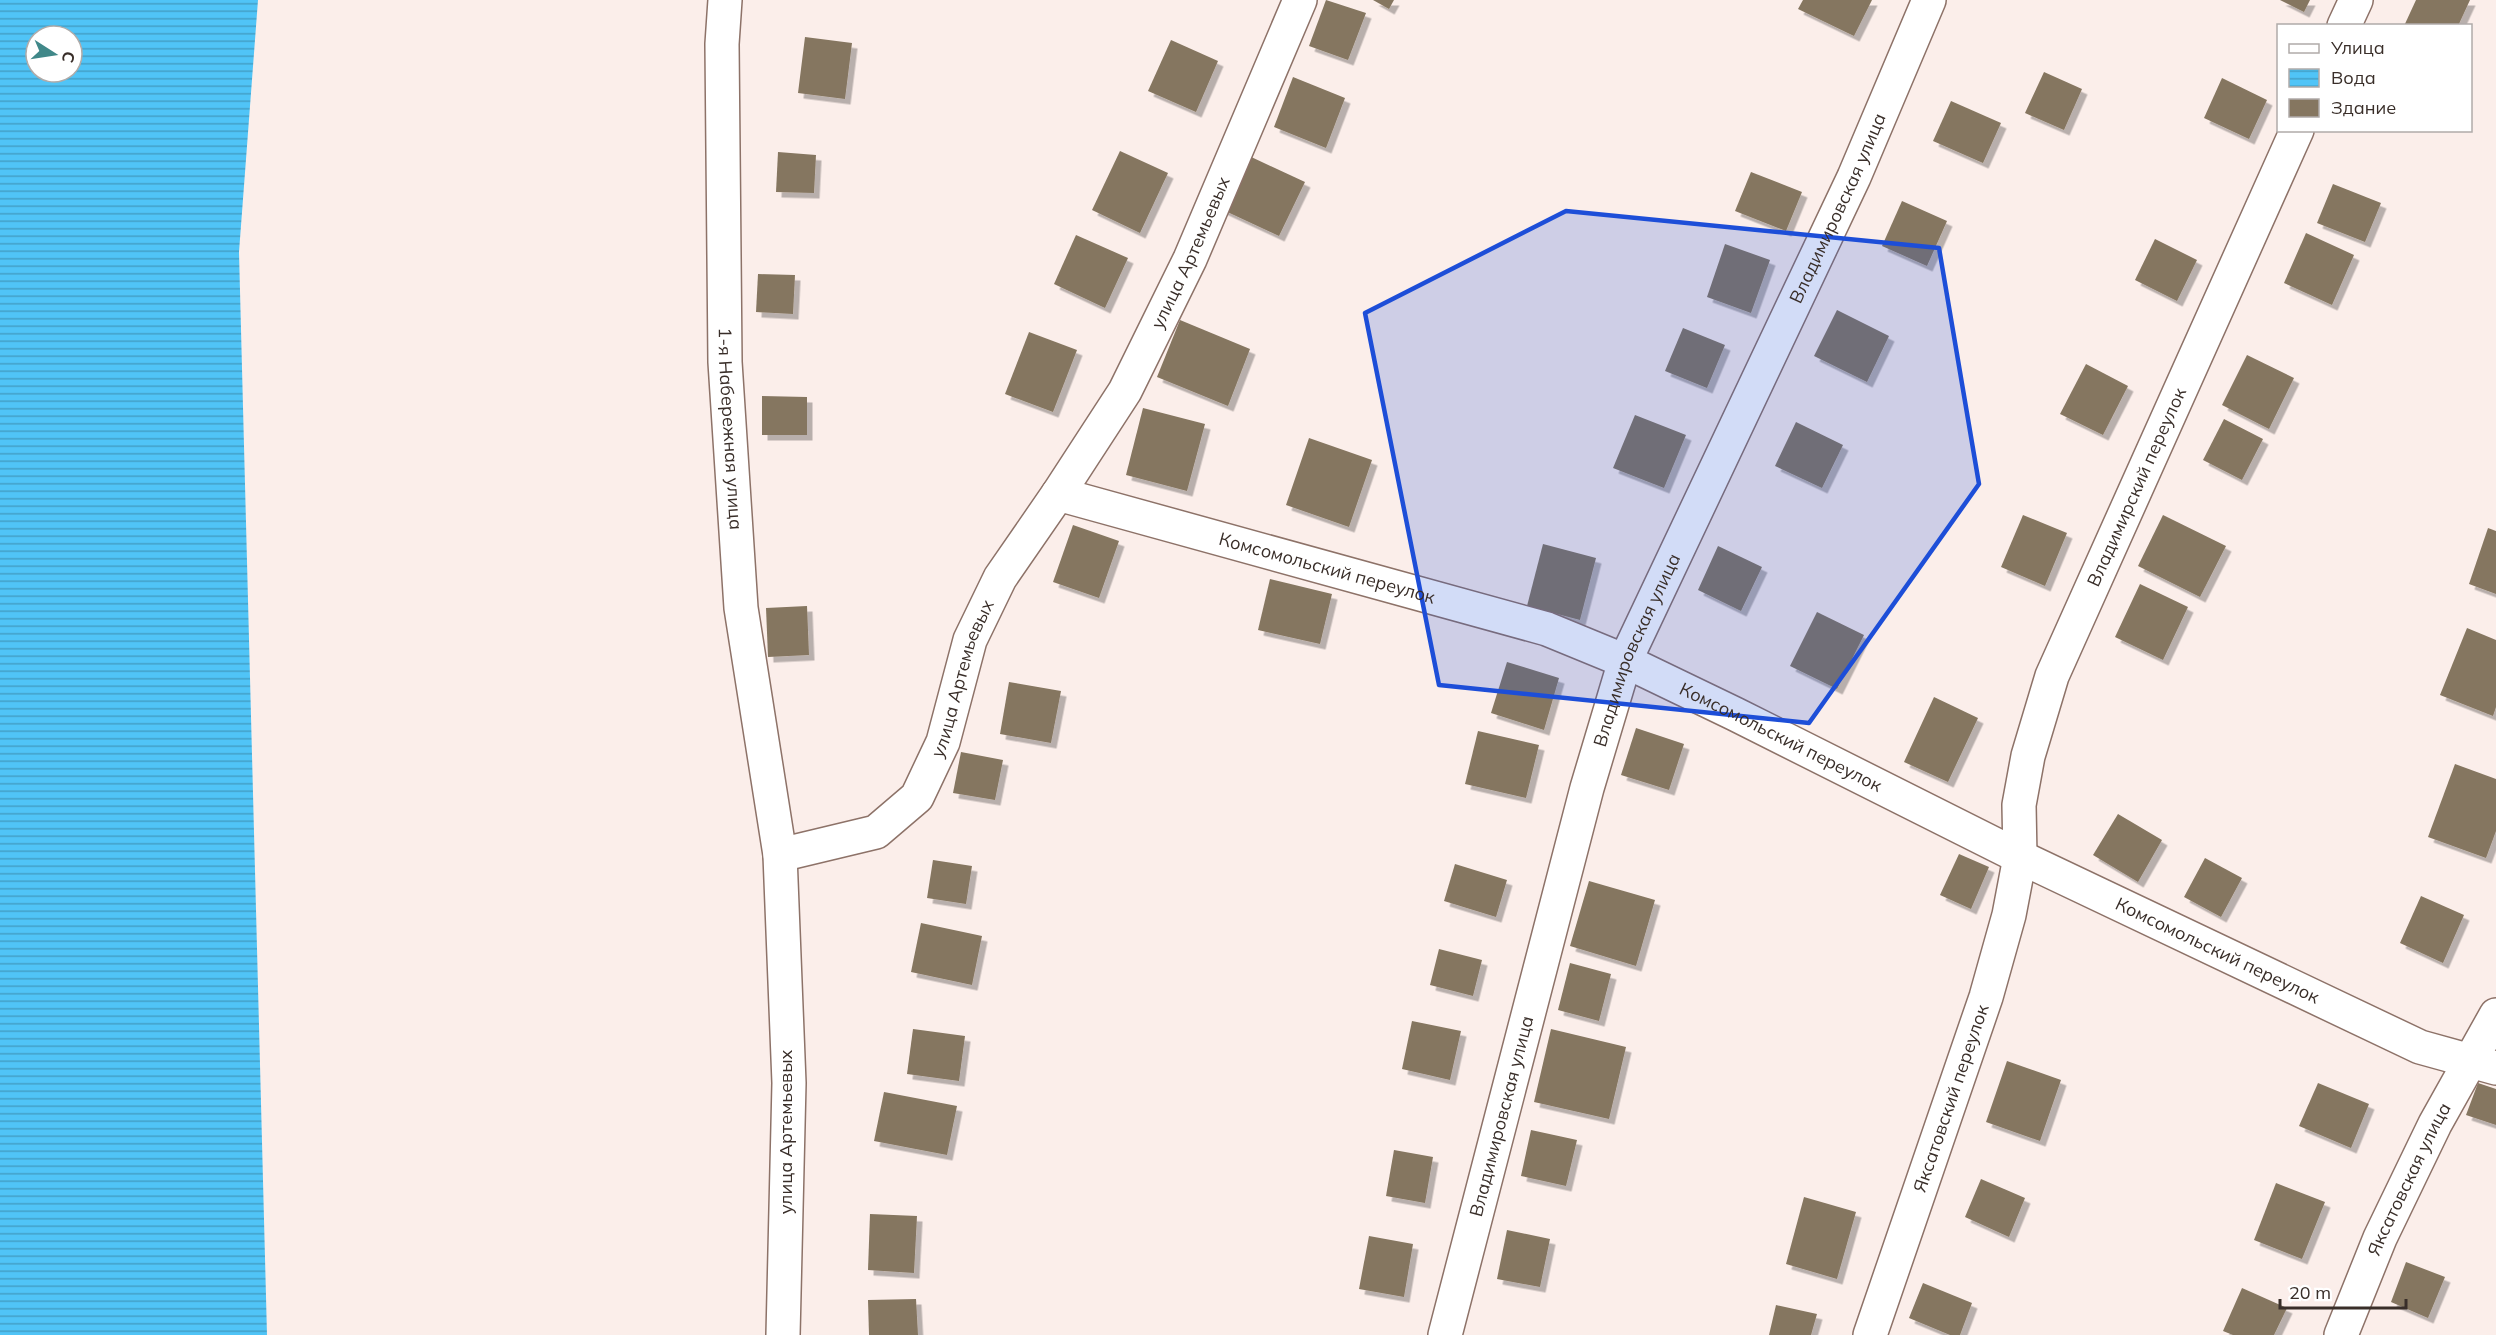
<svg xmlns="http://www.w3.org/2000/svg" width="2496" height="1335" viewBox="0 0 2496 1335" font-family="Mulish,sans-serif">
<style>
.water{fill:url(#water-rules);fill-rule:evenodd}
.building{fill:#857660;filter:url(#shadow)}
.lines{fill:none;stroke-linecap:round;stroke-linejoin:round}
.minor-casing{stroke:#8d7268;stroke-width:36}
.minor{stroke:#fff;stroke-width:33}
.marked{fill:#1d4ed8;fill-opacity:0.2;stroke:#1d4ed8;stroke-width:4.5;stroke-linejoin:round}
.labels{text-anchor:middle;stroke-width:6;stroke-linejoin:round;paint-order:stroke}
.street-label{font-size:18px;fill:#392e29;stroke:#fff}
</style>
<defs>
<pattern id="water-rules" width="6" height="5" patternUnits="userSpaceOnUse" patternTransform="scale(1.5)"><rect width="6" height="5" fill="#50c4f7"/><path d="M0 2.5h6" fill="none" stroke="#43a0c8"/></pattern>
<filter id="shadow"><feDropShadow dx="5.5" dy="5.5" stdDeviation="0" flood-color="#0004"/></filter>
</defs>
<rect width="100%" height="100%" fill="#fbeeea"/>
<!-- water -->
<path class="water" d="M0 0H258L239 252 267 1335H0ZM36 36H72V72H36Z"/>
<!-- building -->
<g class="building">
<polygon points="1326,0 1366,13 1348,60 1309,46"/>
<polygon points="1373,0 1394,0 1389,9"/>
<polygon points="1803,0 1872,0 1854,36 1798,9"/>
<polygon points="2280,0 2310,0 2304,12"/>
<polygon points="2416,0 2470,0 2458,26 2404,26"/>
<polygon points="805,37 852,43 845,99 798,93"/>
<polygon points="1171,40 1218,61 1196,112 1148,91"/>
<polygon points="2044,72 2082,89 2064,130 2025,113"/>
<polygon points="1293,77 1345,98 1326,148 1274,127"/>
<polygon points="2222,78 2267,100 2249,139 2204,118"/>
<polygon points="1951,101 2001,123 1983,163 1933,141"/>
<polygon points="1120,151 1168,173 1140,233 1092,210"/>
<polygon points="778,152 816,155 814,193 776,192"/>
<polygon points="1247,155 1305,182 1279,236 1221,209"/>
<polygon points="1751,172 1802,192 1786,231 1735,211"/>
<polygon points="2333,184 2381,203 2365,242 2317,223"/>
<polygon points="1902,201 1947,221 1927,266 1882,246"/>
<polygon points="2306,233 2354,255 2332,305 2284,283"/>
<polygon points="1076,235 1128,258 1105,308 1054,284"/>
<polygon points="2155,239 2197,260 2177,301 2135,280"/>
<polygon points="1725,244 1770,260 1751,313 1707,297"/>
<polygon points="758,274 795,275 793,314 756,312"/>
<polygon points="1837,310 1889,336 1867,382 1814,356"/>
<polygon points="1180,320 1250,349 1228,406 1157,377"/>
<polygon points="1683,328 1725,345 1707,388 1665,371"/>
<polygon points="1029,332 1077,350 1053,412 1005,394"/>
<polygon points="2247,355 2294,378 2269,429 2222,405"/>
<polygon points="2086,364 2128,386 2103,435 2060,414"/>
<polygon points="762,396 807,397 807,435 762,435"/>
<polygon points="1143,408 1205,424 1187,491 1126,475"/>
<polygon points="1635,415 1686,435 1664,488 1613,468"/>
<polygon points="2224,419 2263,439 2242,480 2203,460"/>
<polygon points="1796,422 1843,445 1822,488 1775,466"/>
<polygon points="1309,438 1372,460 1349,527 1286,505"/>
<polygon points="2023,515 2067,533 2045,586 2001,567"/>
<polygon points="2163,515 2226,546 2200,597 2138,566"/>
<polygon points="1073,525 1119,541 1099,598 1053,582"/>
<polygon points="2488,528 2496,531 2496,594 2469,584"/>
<polygon points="1543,544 1596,558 1580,620 1527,606"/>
<polygon points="1718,546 1762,567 1741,611 1698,590"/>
<polygon points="1270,579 1332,594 1320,644 1258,630"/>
<polygon points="2140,584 2188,607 2163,660 2115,637"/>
<polygon points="807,606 809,655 768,657 766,608"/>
<polygon points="1817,612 1864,635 1837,689 1790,666"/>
<polygon points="2467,628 2496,640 2496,707 2493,716 2440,695"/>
<polygon points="1507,662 1559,678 1544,730 1491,713"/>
<polygon points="1009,682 1061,691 1051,743 1000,734"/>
<polygon points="1934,697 1978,718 1948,782 1904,762"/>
<polygon points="1636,728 1684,744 1669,790 1621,775"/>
<polygon points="1478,731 1539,745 1526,798 1465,784"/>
<polygon points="961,752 1003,760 995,800 953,793"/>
<polygon points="2455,764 2496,779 2496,831 2486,858 2428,837"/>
<polygon points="2118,814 2162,840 2138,882 2093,855"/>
<polygon points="1959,854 1989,867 1971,909 1940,895"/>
<polygon points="2205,858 2242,878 2221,917 2184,897"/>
<polygon points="933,860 972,866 966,904 927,898"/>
<polygon points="1455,864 1507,880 1496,917 1444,901"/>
<polygon points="1589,881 1655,900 1636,966 1570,946"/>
<polygon points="2421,896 2464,915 2443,963 2400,943"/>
<polygon points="921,923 982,936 972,985 911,972"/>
<polygon points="1439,949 1482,960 1473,996 1430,985"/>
<polygon points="1570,963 1611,974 1599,1021 1558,1010"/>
<polygon points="1412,1021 1461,1031 1450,1080 1402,1069"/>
<polygon points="913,1029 965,1036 959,1081 907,1074"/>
<polygon points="1551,1029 1626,1047 1609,1119 1534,1102"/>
<polygon points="2007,1061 2061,1080 2040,1141 1986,1122"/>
<polygon points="2318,1083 2369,1104 2351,1148 2299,1126"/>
<polygon points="2478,1083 2496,1089 2496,1125 2466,1115"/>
<polygon points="884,1092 957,1106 947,1155 874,1141"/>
<polygon points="1531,1130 1577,1140 1566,1186 1521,1176"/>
<polygon points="1394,1150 1433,1157 1425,1203 1386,1196"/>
<polygon points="1981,1179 2025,1198 2009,1237 1965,1217"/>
<polygon points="2276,1183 2325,1202 2302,1259 2254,1240"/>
<polygon points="1804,1197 1856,1212 1837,1279 1786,1264"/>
<polygon points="870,1214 917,1216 914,1273 868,1270"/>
<polygon points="1507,1230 1550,1239 1540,1287 1497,1279"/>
<polygon points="1369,1236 1413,1244 1404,1297 1359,1289"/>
<polygon points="2406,1262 2445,1277 2428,1318 2391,1302"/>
<polygon points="1923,1283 1972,1303 1960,1335 1950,1335 1909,1318"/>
<polygon points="2242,1288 2287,1308 2274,1335 2233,1335 2223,1331"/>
<polygon points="916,1299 918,1335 869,1335 868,1300"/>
<polygon points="1776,1305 1817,1314 1811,1335 1769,1335"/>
</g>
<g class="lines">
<!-- minor casing -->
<g class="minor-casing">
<g id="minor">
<path id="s1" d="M725 0 722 44 725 362 741 608 780 855 789 1083 783 1335"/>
<polyline points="2344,26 2356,0"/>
<path id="s2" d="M1058 494 1547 629 1625 661 1735 714 2020 857 2420 1047 2496 1068"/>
<path id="s3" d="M780 855 876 832 917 797 943 742 970 640 1000 578 1058 494 1125 391 1190 259 1300 0"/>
<path id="s4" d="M1445 1335 1587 788 1625 661 1854 177 1929 0"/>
<path id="s5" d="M1870 1335 1986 997 2009 915 2020 857 2019 805 2028 756 2052 676 2297 130"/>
<path id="s6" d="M2341 1335 2380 1238 2435 1124 2496 1015"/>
</g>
</g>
<!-- minor -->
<use href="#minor" class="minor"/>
</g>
<!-- marked area -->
<path class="marked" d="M1566 211 1939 248 1979 484 1809 723 1439 685 1365 313Z"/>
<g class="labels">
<!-- street labels -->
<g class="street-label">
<text dy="6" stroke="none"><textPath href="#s4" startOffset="1198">Владимировская улица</textPath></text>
<text dy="6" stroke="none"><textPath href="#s3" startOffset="766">улица Артемьевых</textPath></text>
<text dy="6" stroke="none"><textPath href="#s1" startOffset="429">1-я Набережная улица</textPath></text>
<text dy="6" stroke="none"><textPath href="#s5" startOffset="894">Владимирский переулок</textPath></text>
<text dy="6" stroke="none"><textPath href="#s2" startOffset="279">Комсомольский переулок</textPath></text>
<text dy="6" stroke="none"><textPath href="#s4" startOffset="712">Владимировская улица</textPath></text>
<text dy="6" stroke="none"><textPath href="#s3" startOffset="280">улица Артемьевых</textPath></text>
<text dy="6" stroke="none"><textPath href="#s2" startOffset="765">Комсомольский переулок</textPath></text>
<text dy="6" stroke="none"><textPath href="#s2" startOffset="1251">Комсомольский переулок</textPath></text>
<text dy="6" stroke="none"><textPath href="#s5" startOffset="250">Яксатовский переулок</textPath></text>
<text dy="6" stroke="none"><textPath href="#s4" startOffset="226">Владимировская улица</textPath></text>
<text transform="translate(786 1132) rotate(-90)" y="6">улица Артемьевых</text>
<text dy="6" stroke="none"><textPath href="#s6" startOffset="170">Яксатовская улица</textPath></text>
</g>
</g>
<!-- legend -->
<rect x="2277" y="24" width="195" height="108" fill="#ffffff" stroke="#b0aba9" stroke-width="1.5"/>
<rect x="2289" y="44" width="30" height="9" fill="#ffffff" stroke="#b0aba9" stroke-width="1.5"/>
<text x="2331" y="54" font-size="18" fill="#392e29">Улица</text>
<rect x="2289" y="69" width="30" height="18" fill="url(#water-rules)" stroke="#b0aba9" stroke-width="1.5"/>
<text x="2331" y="84" font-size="18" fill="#392e29">Вода</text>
<rect x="2289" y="99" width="30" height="18" fill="#857660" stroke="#b0aba9" stroke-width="1.5"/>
<text x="2331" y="114" font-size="18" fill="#392e29">Здание</text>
<!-- north arrow -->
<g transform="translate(54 54) rotate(102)"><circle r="28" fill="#ffffff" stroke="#b0aba9" stroke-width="1.5"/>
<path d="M0-4.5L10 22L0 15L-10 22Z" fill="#408889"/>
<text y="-9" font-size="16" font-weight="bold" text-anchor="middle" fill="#392e29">С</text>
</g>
<!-- scale -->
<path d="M2280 1299v9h126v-9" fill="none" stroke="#392e29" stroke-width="3"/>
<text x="2289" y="1299" font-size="18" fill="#392e29" stroke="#ffffff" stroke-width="4.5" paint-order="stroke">20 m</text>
</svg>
